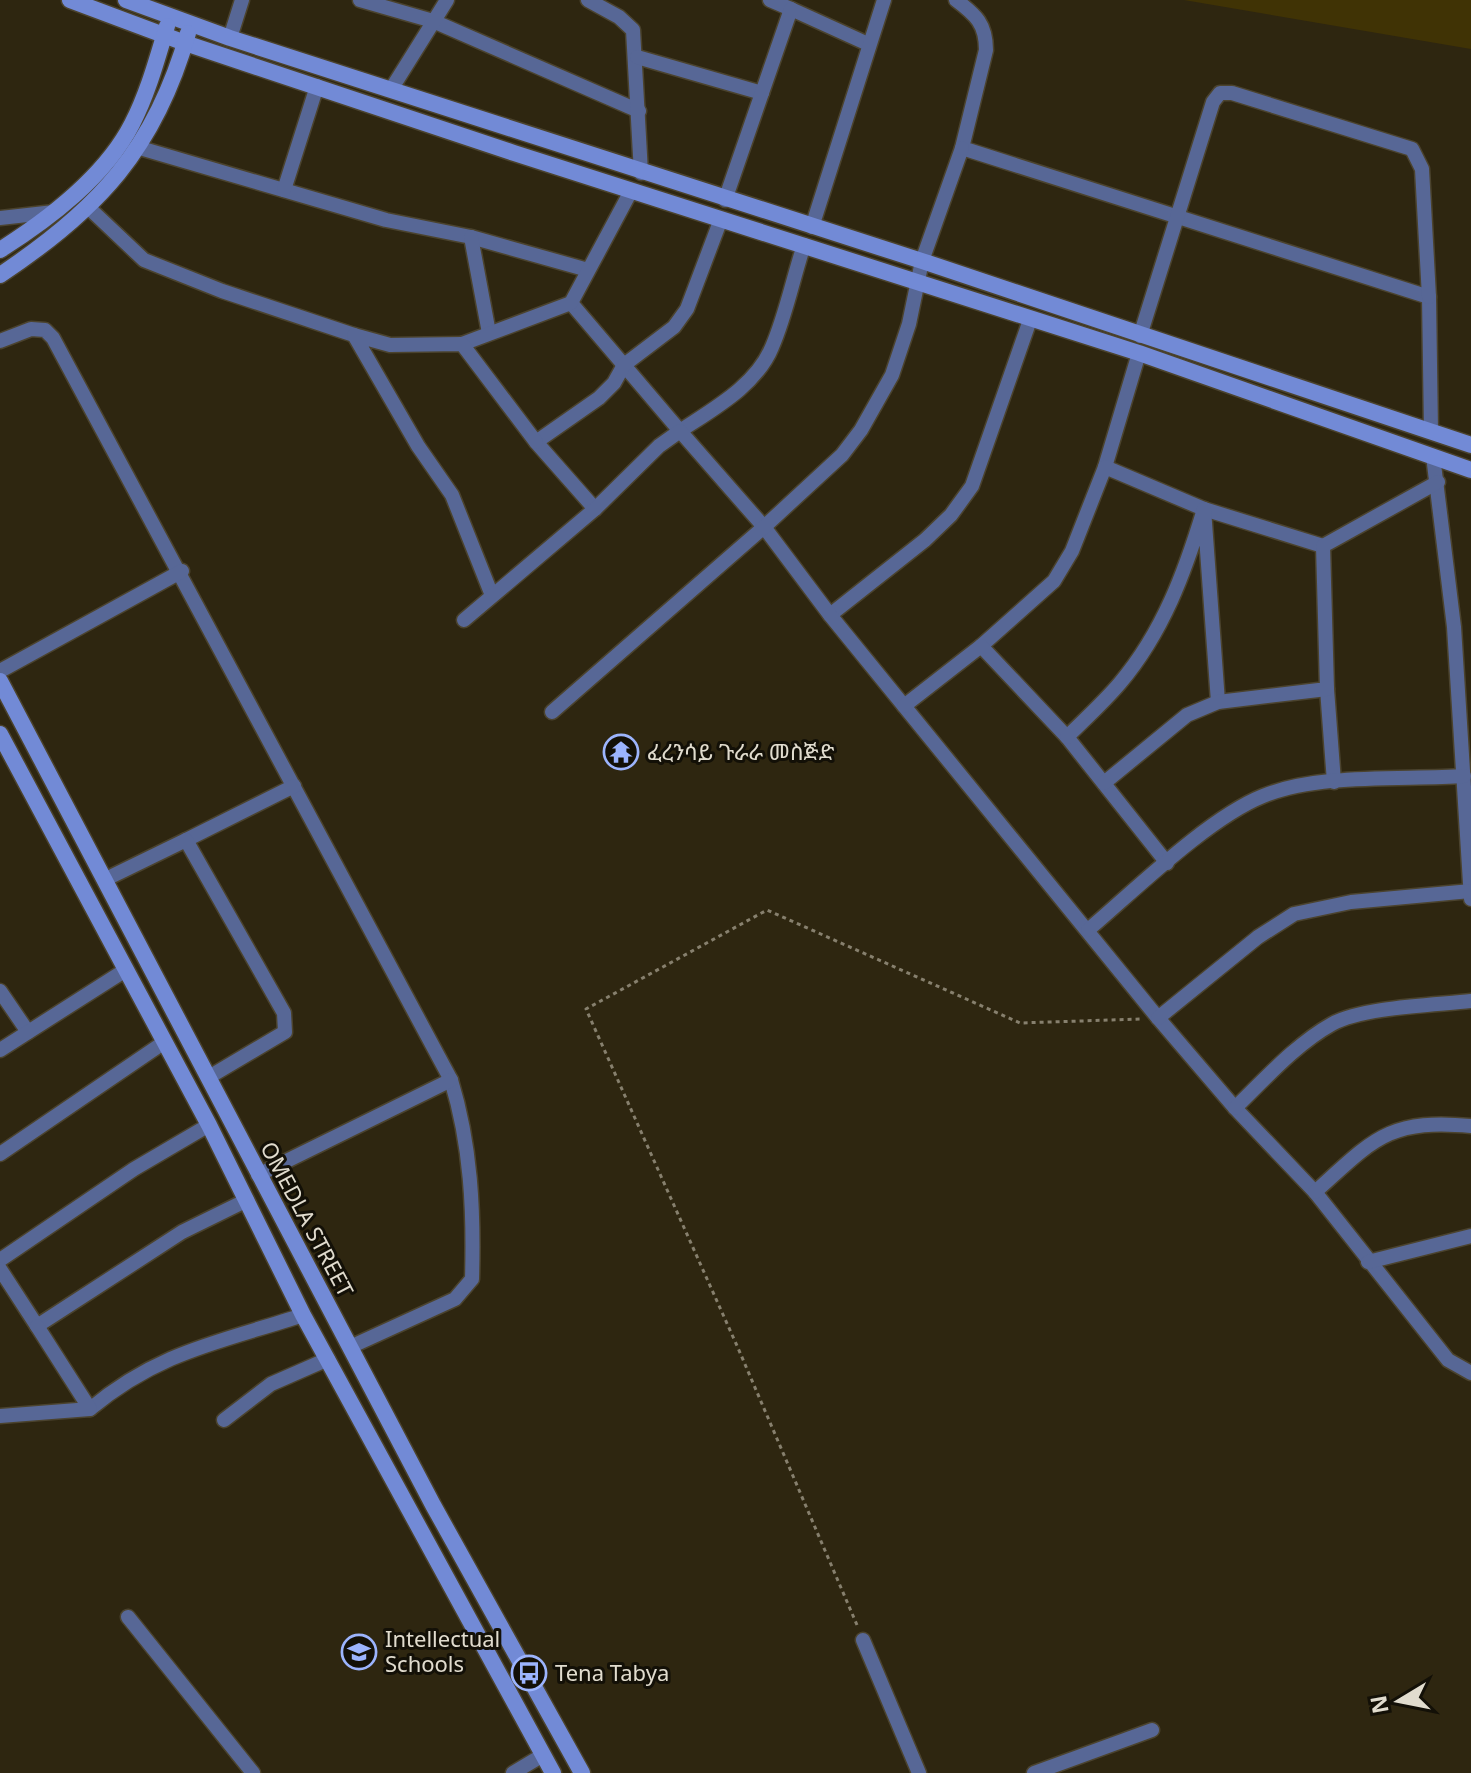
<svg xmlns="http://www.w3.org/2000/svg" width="1471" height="1773" viewBox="0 0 1471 1773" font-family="'Noto Sans','Noto Sans Ethiopic',sans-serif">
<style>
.green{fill:#403305}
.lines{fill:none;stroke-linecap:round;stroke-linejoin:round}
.street-casing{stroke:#4b432e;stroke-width:17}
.secondary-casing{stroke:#4b432e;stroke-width:19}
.path{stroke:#87806e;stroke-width:3;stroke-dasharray:4 4;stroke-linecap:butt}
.street{stroke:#576796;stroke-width:14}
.secondary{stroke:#728ad6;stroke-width:16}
.labels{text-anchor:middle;stroke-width:6;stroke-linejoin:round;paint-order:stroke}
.poi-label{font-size:22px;fill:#e1dcce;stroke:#131007;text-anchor:start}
.street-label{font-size:22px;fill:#e1dcce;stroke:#131007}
</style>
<rect width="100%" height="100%" fill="#2e2610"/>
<!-- green -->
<polygon class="green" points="1184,0 1471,0 1471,49"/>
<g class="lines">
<!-- street casing -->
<g class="street-casing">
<g id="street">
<polyline points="360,0 433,21 639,111"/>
<polyline points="588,0 619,17 633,30 641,173"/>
<polyline points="770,0 791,9"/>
<path d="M956 0C976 15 986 24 986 50L962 148 1429 297 1431 431"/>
<polyline points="230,38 242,0"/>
<polyline points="637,57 762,93"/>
<polyline points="392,88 447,0"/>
<polyline points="140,148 386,220 471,237 588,270"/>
<polyline points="284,190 317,86"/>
<polyline points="725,200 791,9 868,44"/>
<polyline points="89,208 144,260 222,291 354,335"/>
<polyline points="0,218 54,212"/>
<polyline points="812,227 884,0"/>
<polyline points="471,237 489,333"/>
<path d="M571 303 680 431C713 409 756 386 772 347 786 315 793 278 804 245"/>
<polyline points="1140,336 1213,102 1220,93 1232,93 1412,149 1422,169 1429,297"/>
<path d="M0 341 31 329 45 330 53 338 451 1080C471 1145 474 1211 472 1279L455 1299 350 1347"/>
<polyline points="462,344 571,303 631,191"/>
<polyline points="1433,456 1454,627 1471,899"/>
<polyline points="1105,467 1139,353"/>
<polyline points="595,509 536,442 599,398 614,383 624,365 674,327 687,309 721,219"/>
<polyline points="491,593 452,495 418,446 354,335 390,345 462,344 536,442"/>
<polyline points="830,615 925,540 951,515 972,486 1030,320"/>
<polyline points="464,620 595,509 659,446 680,431 764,527 830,615 1158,1018 1235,1108 1315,1192 1448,1360 1471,1373"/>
<polyline points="981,646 1054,581 1072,551 1105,467 1204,509 1323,546"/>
<polyline points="0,671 182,571"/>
<polyline points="1327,689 1334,782"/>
<polyline points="904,706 981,646 1067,737 1167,863"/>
<polyline points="552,712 764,527 842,455 861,430 892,375 909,324 922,261 962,148"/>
<path d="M1067 737C1085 719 1104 702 1120 683 1163 632 1185 572 1204 509L1218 702"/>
<polyline points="1104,783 1187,715 1218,702 1327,689 1323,546 1438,482"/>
<polyline points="186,840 294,786"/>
<polyline points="106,879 186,840 284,1013 285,1032 209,1077"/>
<path d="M1088 930C1134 891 1208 818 1263 796 1319 773 1403 780 1464 776"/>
<polyline points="0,991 28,1032"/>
<polyline points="1158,1018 1258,937 1294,914 1351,902 1471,891"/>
<polyline points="0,1050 124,971"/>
<path d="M1235 1108C1265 1079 1296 1044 1332 1024 1362 1007 1435 1005 1471 1001"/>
<polyline points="0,1154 163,1043"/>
<polyline points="258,1175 451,1080"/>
<path d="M1315 1192C1373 1140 1388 1118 1471 1126"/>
<polyline points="0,1260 134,1169 209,1125"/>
<polyline points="1368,1262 1471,1236"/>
<polyline points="0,1269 37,1326 182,1232 247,1200"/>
<path d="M90 1409C159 1351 221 1342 303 1315"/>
<polyline points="0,1416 90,1409 37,1326"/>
<polyline points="224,1420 271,1384 328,1359"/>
<polyline points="128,1617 253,1773"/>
<polyline points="863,1640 919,1773"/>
<polyline points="513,1773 543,1755"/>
<polyline points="1034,1773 1152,1730"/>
</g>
</g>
<!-- secondary casing -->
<g class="secondary-casing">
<g id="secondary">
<polyline points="70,0 185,43 514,153 1139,353 1471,470"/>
<polyline points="126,0 230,38 922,261 1471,445"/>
<path d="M0 250C49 219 105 177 132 124 148 93 157 59 167 26"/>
<path d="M0 275C98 210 155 149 188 33"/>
<polyline points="0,681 433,1505 582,1773"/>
<polyline points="0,734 209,1125 303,1315 553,1773"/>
</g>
</g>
<!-- path -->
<polyline class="path" points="857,1625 738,1348 586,1009 767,910 1020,1023 1140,1019"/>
<!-- street -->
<use href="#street" class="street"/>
<!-- secondary -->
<use href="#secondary" class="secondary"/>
</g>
<!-- icons -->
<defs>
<g id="temple-ring" transform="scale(1.8)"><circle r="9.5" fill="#131007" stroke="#9cb4fd" stroke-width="1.5"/><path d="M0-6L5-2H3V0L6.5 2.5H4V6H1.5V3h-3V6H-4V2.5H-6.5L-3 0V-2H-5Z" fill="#9cb4fd"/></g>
<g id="school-ring" transform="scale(1.8)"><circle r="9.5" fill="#131007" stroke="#9cb4fd" stroke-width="1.5"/><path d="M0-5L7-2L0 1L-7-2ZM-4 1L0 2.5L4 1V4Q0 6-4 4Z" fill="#9cb4fd"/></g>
<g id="bus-ring" transform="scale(1.8)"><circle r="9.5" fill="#131007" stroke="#9cb4fd" stroke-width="1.5"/><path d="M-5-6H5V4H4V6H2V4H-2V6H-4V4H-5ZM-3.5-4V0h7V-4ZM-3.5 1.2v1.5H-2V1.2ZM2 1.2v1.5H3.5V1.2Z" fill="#9cb4fd"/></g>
</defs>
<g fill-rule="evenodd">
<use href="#temple-ring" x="621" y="752"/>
<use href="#school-ring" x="359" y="1652"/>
<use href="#bus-ring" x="529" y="1673"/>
</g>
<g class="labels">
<!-- poi labels -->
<g class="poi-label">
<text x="647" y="760">ፈረንሳይ ጉራራ መስጅድ</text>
<text x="385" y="1647">Intellectual<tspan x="385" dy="25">Schools</tspan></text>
<text x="555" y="1681">Tena Tabya</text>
</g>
<!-- street labels -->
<g class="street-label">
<text transform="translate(307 1219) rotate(62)" y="8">OMEDLA STREET</text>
</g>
</g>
<!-- north arrow -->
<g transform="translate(1399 1701) rotate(260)" stroke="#131007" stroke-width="6" paint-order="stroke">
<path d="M0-6L14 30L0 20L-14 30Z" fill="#e1dcce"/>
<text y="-12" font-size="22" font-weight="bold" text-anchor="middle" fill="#e1dcce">N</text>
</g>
</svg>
